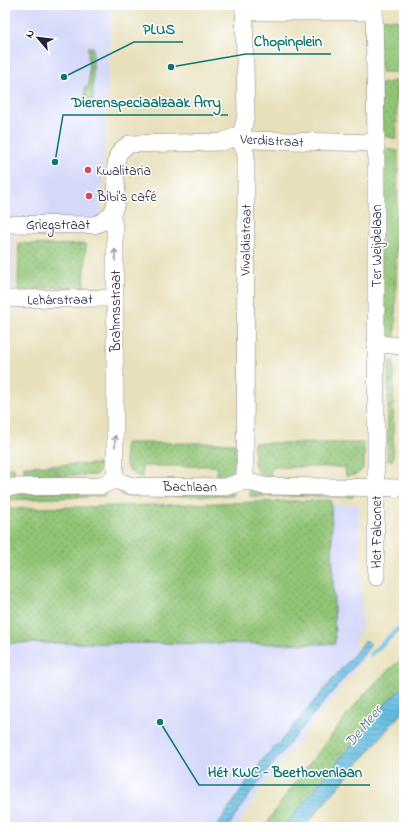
<svg xmlns="http://www.w3.org/2000/svg" width="409" height="832" viewBox="0 0 409 832" font-family="'Indie Flower',sans-serif">
<style>
.built{fill:#d4d8f9}
.green{fill:url(#green-dots);stroke:#5a7458}
.water{fill:url(#water-rules);stroke:#43708e}
.lines{fill:none;stroke-linecap:round;stroke-linejoin:round}
.stream{stroke:#64bde2;stroke-width:4.5}
.street-casing{stroke:#85817b;stroke-width:18}
.street{stroke:#fff;stroke-width:17}
.oneway{stroke:#9c9ca7}
.poi-dot{fill:#d1495b;stroke:#fff;stroke-width:1.5}
.labels{text-anchor:middle;stroke-width:3;stroke-linejoin:round;paint-order:stroke}
.street-label{font-size:14px;fill:#22223b;stroke:#fff}
.poi-label{font-size:14px;fill:#22223b;stroke:#fff;text-anchor:start}
.water-label{font-size:15px;font-style:italic;fill:#3c607e;stroke:#fff}
.leader{fill:none;stroke:#0f766e;stroke-width:1.5}
.callout-dot{fill:#0f766e;stroke:#fff;stroke-width:1.5}
.callout-label{font-size:15px;text-anchor:middle;font-weight:bold;fill:#0f766e;stroke:#fff;stroke-width:3;stroke-linejoin:round;paint-order:stroke}
</style>
<defs>
<pattern id="green-dots" width="8" height="8" patternUnits="userSpaceOnUse"><rect width="8" height="8" fill="#91c576"/><path d="M2 2h.1M6 6h.1" fill="none" stroke="#76a062" stroke-width="1.8" stroke-linecap="round"/></pattern>
<pattern id="water-rules" width="6" height="5" patternUnits="userSpaceOnUse"><rect width="6" height="5" fill="#64bde2"/><path d="M0 2.5h6" fill="none" stroke="#5299b8"/></pattern>
</defs>
<rect width="100%" height="100%" fill="#fff"/>
<filter id="ink" filterUnits="userSpaceOnUse"><feTurbulence type="fractalNoise" baseFrequency=".025" numOctaves="2"/><feDisplacementMap in="SourceGraphic" scale="8" xChannelSelector="R" yChannelSelector="G"/><feConvolveMatrix kernelMatrix="1 2 1 2 8 2 1 2 1" color-interpolation-filters="sRGB"/></filter>
<filter id="wash" filterUnits="userSpaceOnUse"><feTurbulence type="fractalNoise" baseFrequency=".012" numOctaves="4" result="noise"/><feDisplacementMap in="SourceGraphic" scale="16" xChannelSelector="R" yChannelSelector="G"/><feGaussianBlur stdDeviation="0.9" result="paint"/><feColorMatrix in="noise" values="0 0 0 0 0 0 0 0 0 0 0 0 0 0 0 0 0 1.4 0 .05"/><feComposite in="paint" operator="in"/></filter>
<g filter="url(#wash)">
<rect width="100%" height="100%" fill="#e8e0bb"/>
<!-- built -->
<g class="built">
<polygon points="5,5 112,5 100,235 13,233 14,305 5,305"/>
<polygon points="359,504 362,627 353,645 367,655 262,788 237,827 5,827 5,513"/>
</g>
<!-- green -->
<g class="green">
<polygon points="378,18 398,20 397,72 381,72"/>
<polygon points="88,47 93,47 93,100 85,100 85,87 89,87"/>
<polygon points="396,81 397,139 381,135 380,84"/>
<polygon points="381,148 398,151 395,339 381,338"/>
<polygon points="19,243 48,245 86,244 84,288 58,287 18,291"/>
<polygon points="389,361 394,361 393,460 387,460"/>
<path d="M125 443H235C235 460 240 477 217 477V466H142V477C122 473 125 459 125 443Z"/>
<path d="M254 443H364C364 462 369 475 346 476L345 467H271L270 477C251 476 254 458 254 443Z"/>
<polygon points="102,464 101,470 96,475 58,476 58,465"/>
<polygon points="56,465 56,477 24,478 24,466"/>
<polygon points="14,467 15,482 5,483 5,468"/>
<polygon points="120,490 234,493 233,496 121,496"/>
<polygon points="249,490 354,492 353,497 250,496"/>
<polygon points="106,491 104,496 5,500 5,493"/>
<polygon points="331,500 335,644 5,643 5,509"/>
<path d="M404 658V686L387 702 284 827H264C287 793 311 761 337 728 356 703 378 676 404 658Z"/>
</g>
<!-- water -->
<g class="water">
<path d="M366 640 371 644 365 653C318 710 267 765 228 827H216L266 755 279 743Z"/>
<polygon points="404,686 404,710 304,827 284,827 387,702"/>
</g>
<g class="lines">
<!-- stream -->
<polyline class="stream" points="371,654 404,624"/>
</g>
</g>
<g filter="url(#ink)">
<g class="lines">
<!-- street casing -->
<g class="street-casing">
<g id="street">
<polyline points="244,5 246,115 242,132 237,136 244,148 246,155 245,481"/>
<polyline points="374,5 376,143 376,577"/>
<polyline points="244,12 374,12"/>
<polyline points="108,217 113,222 115,230 115,480"/>
<path d="M5 224 94 225C131 214 109 179 118 155 120 150 125 147 129 144L222 142 237 136 243 140H251L376 143"/>
<polyline points="5,299 115,298"/>
<polyline points="376,344 404,346"/>
<polyline points="5,487 100,486 115,480 132,486 225,487 245,481 264,486 404,488"/>
</g>
</g>
<!-- street -->
<use href="#street" class="street"/>
</g>
<!-- one-way arrows -->
<defs><path id="oneway-shaft" d="M-6 0H5M1.5-3L5.5 0L1.5 3" fill="none" stroke-width="1.6" stroke-linecap="round" stroke-linejoin="round"/></defs>
<g class="oneway">
<use href="#oneway-shaft" transform="translate(115 255) rotate(-90)"/>
<use href="#oneway-shaft" transform="translate(115 441) rotate(-90)"/>
</g>
</g>
<!-- markers -->
<g class="poi-dot">
<circle cx="88" cy="170" r="4"/>
<circle cx="89" cy="196" r="4"/>
</g>
<g class="labels">
<!-- street labels -->
<g class="street-label">
<text transform="translate(272 140) rotate(3)" y="5">Verdistraat</text>
<text x="58" y="229">Griegstraat</text>
<text transform="translate(245 240) rotate(-89)" y="5">Vivaldistraat</text>
<text transform="translate(376 246) rotate(-90)" y="5">Ter Weijdelaan</text>
<text transform="translate(60 299) rotate(-1)" y="5">Lehárstraat</text>
<text transform="translate(115 311) rotate(-90)" y="5">Brahmsstraat</text>
<text transform="translate(190 486) rotate(1)" y="5">Bachlaan</text>
<text transform="translate(376 532) rotate(-90)" y="5">Het Falconet</text>
</g>
<!-- poi labels -->
<g class="poi-label">
<text x="96" y="175">Kwalitaria</text>
<text x="97" y="201">Bibi's café</text>
</g>
<!-- water labels -->
<g class="water-label">
<text transform="translate(363 726) rotate(-50)" y="5">De Meer</text>
</g>
</g>
<!-- callouts -->
<path class="leader" d="M64 77L134 42H183M171 67L246 54H331M55 162L63 115H228M160 722L199 785H370"/>
<g class="callout-dot">
<circle cx="64" cy="77" r="4"/>
<circle cx="171" cy="67" r="4"/>
<circle cx="55" cy="162" r="4"/>
<circle cx="160" cy="722" r="4"/>
</g>
<g class="callout-label">
<text x="159" y="34">PLUS</text>
<text x="288" y="46">Chopinplein</text>
<text x="146" y="107">Dierenspeciaalzaak Arry</text>
<text x="285" y="777">Hét KWC - Beethovenlaan</text>
</g>
<!-- margin -->
<rect width="409" height="832" fill="none" stroke="#fff" stroke-width="20"/>
<!-- north arrow -->
<g transform="translate(38 38) rotate(298)" stroke="#ffffff" stroke-width="3" paint-order="stroke">
<path d="M0-3L7 15L0 10L-7 15Z" fill="#22223b"/>
<text y="-6" font-size="11" font-weight="bold" text-anchor="middle" fill="#22223b">N</text>
</g>
</svg>
